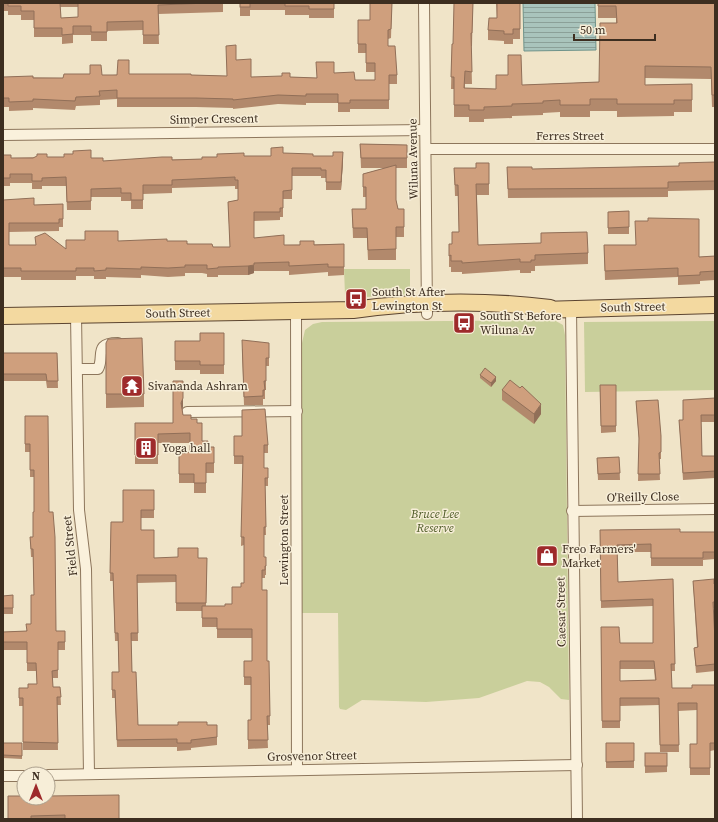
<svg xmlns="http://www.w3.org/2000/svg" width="718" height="822" viewBox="0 0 718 822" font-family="'Source Serif 4',serif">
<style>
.green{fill:#c9cf9b}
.water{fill:url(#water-rules);stroke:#6f938a}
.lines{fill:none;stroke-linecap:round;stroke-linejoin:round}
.street-casing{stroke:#8d765c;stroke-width:12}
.primary-casing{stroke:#5b4430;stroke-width:18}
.street{stroke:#faf1dc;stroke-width:10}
.primary{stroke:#f3d9a0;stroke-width:16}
.wall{fill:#b2896c;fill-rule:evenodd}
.shaded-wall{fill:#916f58}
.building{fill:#cf9f7d;stroke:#916f58;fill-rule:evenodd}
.labels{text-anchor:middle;stroke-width:3;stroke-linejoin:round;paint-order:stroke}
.street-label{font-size:12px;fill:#3d2e20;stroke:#f7eed8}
.poi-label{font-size:12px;fill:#3d2e20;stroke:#f7eed8;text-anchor:start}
.park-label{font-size:12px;font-style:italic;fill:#4d5a26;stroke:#f7eed8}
</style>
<defs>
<pattern id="water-rules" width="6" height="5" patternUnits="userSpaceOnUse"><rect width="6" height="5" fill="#a9c4bc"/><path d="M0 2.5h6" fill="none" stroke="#8ba098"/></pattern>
</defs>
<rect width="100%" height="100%" fill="#f0e4c8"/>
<!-- green -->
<g class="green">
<polygon points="344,269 410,269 410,293 404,296 361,297 358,294 345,295"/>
<polygon points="554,320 563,325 565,335 569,700 561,699 549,687 540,682 527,681 479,698 426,702 362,700 346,710 340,709 339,707 338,613 302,613 302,343 305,330 313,324 322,322"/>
<polygon points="715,321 715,390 585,392 584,322"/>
</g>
<!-- water -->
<polygon class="water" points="523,3 595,3 596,50 524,51"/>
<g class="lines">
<!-- street casing -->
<g class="street-casing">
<g id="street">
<polyline points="424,3 427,314"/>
<polyline points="3,135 425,130"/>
<polyline points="426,149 715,149"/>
<polyline points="571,308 577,819"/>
<polyline points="296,311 297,770"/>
<polyline points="76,315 79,510 86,569 89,774"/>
<path d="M77 369H98C105 356 93 343 118 343"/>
<polyline points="187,412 297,411"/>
<polyline points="572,511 715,509"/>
<polyline points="48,775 577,765"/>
<polyline points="3,776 24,776"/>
</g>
</g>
<!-- primary casing -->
<g class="primary-casing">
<g id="primary">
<polyline points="541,310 715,305"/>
<path d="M3 316 353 310C418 301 486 300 550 308"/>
</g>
</g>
<!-- street -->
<use href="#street" class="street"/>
<!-- primary -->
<use href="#primary" class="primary"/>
</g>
<!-- wall -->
<g class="wall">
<path d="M3 3H223V12L158 14 159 44H143V30L107 31V41H91V35H73V43L62 44V37H34V20H21V15H8V11H3ZM60 7H78V17L61 18Z"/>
<polygon points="240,3 334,3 334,18 309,18 309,15 285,15 285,10 250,10 250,16 240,16"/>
<polygon points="392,3 391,38 388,39 388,46 397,75 397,84 389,84 389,109 350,109 350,112 338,112 338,103 306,103 306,105 278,104 233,109 233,108 196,107 117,107 117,99 100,100 100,105 76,106 75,110 33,108 33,110 9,111 9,107 3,107 3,77 63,78 129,74 227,76 236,60 251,77 290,77 316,78 334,73 355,80 375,80 375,72 366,72 366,53 358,53 358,20 370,20"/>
<polygon points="473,3 472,46 471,46 472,84 465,84 465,88 496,89 522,85 599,82 616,23 616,18 598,18 598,3 715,3 715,107 712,107 711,79 645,78 645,85 692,84 692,112 674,112 674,116 617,117 617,111 590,111 590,117 560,117 560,112 543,113 543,115 512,116 512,118 484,119 484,122 469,122 469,117 454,117 454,89 451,89 452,44 453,44"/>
<polygon points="496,3 520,3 520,39 513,39 513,44 504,44 504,41 488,40 488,30 497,18"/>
<polygon points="360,144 407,145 407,168 396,168 396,200 398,209 404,209 404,237 396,237 396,260 368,260 367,238 353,238 352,209 366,209 366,197 363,197 363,174 385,168 361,168"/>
<polygon points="283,153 313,156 343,161 341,190 326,190 326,178 321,178 321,176 292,176 292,199 283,199 283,217 280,217 280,220 254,221 254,238 284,245 344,244 344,275 328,276 328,272 289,275 289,271 254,271 254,273 248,275 218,275 218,277 207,277 207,274 202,273 185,273 185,276 168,277 141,275 141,278 106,277 106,279 94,279 94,276 76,276 76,280 21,280 21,277 3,277 3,200 34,205 63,204 63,227 59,227 59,231 9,232 9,245 66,249 118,241 167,241 213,247 230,247 228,202 238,200 238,189 235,189 235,186 172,188 172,193 143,194 143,209 131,209 131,201 121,201 121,197 91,197 91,210 67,210 66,186 42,186 42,189 32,189 32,183 10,183 10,186 3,186 3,155 11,158 47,157 91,158 103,161 202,159 217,157 244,156 271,156"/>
<polygon points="715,162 715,190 668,191 668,197 508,198 507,167 532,169 679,166"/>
<polygon points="489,163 489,195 477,195 478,245 588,253 588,264 535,266 535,271 531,271 531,273 520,273 520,270 462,274 462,272 451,272 451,267 449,267 449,244 452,244 459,232 458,196 455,196 454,168 476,168"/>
<polygon points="629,211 629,234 608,234 608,212"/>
<polygon points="604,245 635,245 699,257 715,256 715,280 700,281 700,284 678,285 678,277 605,280"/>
<polygon points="224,333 224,374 200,374 200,370 175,370 175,341 200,341"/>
<polygon points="106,343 144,394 144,407 106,408"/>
<polygon points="269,343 269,366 266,366 266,390 265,390 265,399 263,399 263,405 244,405 242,349"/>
<polygon points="3,353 57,353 58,388 47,388 46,381 3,381"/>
<polygon points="480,375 496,381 491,387 480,378"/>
<polygon points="600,385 616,385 616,432 601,433"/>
<polygon points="502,390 541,414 534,424 502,400"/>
<polygon points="715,398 715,422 701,422 702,456 715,456 715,478 683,480 679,420 683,420"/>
<polygon points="636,401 661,436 661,459 659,459 660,480 638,481 639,442"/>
<polygon points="183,407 182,410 183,415 197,423 202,441 208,447 214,447 214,473 206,473 206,493 194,493 194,483 179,483 179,454 190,452 190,443 158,443 158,464 135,464 135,423 173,423"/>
<polygon points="25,416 49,512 56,631 65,631 65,650 58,650 58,678 52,678 53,687 60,687 61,705 57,705 58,750 23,750 23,706 19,706 19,688 28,688 37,684 36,671 27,671 27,650 3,650 3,632 26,631 31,624 34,595 33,557 31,557 30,537 33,537 34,512 34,477 30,477 30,452 25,452"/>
<polygon points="234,436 268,445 268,453 264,453 264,468 268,468 268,486 265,486 266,535 264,535 264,557 266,557 266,575 265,575 265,578 262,578 262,590 267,661 269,661 270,725 267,725 268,748 248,749 248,720 251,720 251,685 244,685 244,661 252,661 252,638 217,638 217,627 202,627 202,611 176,611 176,582 137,583 138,641 131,641 132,672 138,725 217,725 217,745 191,748 191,750 177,751 177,747 117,747 115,698 112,698 112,672 119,672 118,641 115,641 113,581 110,581 111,522 123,522 154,490 154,518 141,518 141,530 154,558 207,558 206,606 225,606 232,604 241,587 244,583 244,545 241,546 243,464 234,464"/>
<polygon points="619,457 620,480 598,480 597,458"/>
<path d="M600 530 680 532H715V559L703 560V566H651V552H617L618 582 673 579 675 671H671L672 688H692L715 685V750L710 751V775H690V744H697V710L678 711 679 752H660L659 705 620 706V728H602L601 627 620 643H653V606L601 608ZM620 669H654L655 680 620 681Z"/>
<polygon points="693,581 715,584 715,608 713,608 715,640 715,671 696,673 694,648 697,647"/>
<polygon points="13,595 13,614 3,614 3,596"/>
<polygon points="3,743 22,743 22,759 3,758"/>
<rect x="606" y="743" width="28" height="25"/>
<polygon points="645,753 667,753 667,772 645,773"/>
<polygon points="8,796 119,819 8,819"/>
</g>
<!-- shaded-wall -->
<g class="shaded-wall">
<polygon points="343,152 343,161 341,190 341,182"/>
<polygon points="254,265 254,273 248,275 248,266"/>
<polygon points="496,377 496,381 491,387 491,383"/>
<polygon points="183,398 183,407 181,412 181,403"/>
<polygon points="541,404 541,414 534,424 534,414"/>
</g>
<!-- building -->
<g class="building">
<polygon points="8,3 60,3 61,18 78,17 78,3 208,3 158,5 159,35 143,35 143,21 107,22 107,32 91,32 91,26 73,26 73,34 62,35 62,28 34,28 34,11 21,11 21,6 8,6"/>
<rect x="240" y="3" width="10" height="4"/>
<polygon points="285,3 334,3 334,9 309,9 309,6 285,6"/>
<polygon points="370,3 392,3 391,29 388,30 388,46 395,46 397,75 389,75 389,100 350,100 350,103 338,103 338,94 306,94 306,96 278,95 233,100 233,99 196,98 117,98 117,90 99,91 100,96 76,97 75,101 33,99 33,101 9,102 9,98 3,98 3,77 33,76 33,78 63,78 64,74 90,74 90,65 101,65 102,75 117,75 118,60 129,60 129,74 191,74 191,75 227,76 226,46 236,45 236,60 251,59 251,77 282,76 282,73 290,73 290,77 317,78 316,62 334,62 334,73 354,72 355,80 375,80 375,63 366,63 366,44 358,44 358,20 370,20"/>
<polygon points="454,3 473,3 472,33 471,33 472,72 465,71 464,88 496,89 496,75 508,75 508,55 521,55 522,85 599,82 600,23 617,23 616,6 598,6 598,3 715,3 715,95 712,95 711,67 645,66 645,85 692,84 692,100 674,100 674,104 617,104 617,99 590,99 590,105 560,105 560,100 543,101 543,103 512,104 512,106 484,107 484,110 469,110 469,105 454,105 454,77 451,77 452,44 453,44"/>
<polygon points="497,3 520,3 520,29 513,29 513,34 504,34 504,31 488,30 489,18 497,18"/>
<polygon points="360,144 407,145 407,158 361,158"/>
<polygon points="283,147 283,153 313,154 313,156 333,156 333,152 343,152 341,182 326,182 326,170 321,170 321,168 292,168 292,190 283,191 283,208 280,208 280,212 254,212 254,238 284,235 284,245 300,245 300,241 314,241 314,245 344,244 344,267 328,267 328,264 289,266 289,262 254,263 254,265 248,266 218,267 218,268 207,269 207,265 185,265 185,267 168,268 141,267 141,269 106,268 106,270 94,271 94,268 76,268 76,271 21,271 21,268 3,268 3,200 34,198 34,205 63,204 63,219 59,219 59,223 9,223 9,245 36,245 35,237 45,233 66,249 66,240 85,240 85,231 118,231 118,241 167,239 167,241 187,241 187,244 212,244 213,247 230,247 228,202 238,200 238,180 235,180 235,177 172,180 172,185 143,185 143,200 131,200 131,193 121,193 121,188 91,189 91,201 67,202 66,177 42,178 42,181 32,181 32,174 10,174 10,178 3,178 3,155 11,155 11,158 33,158 37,156 37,154 47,154 47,157 64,157 64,154 73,154 73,151 91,150 91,158 103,158 103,161 162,157 172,157 172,160 202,159 202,157 217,157 217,154 244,153 244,156 271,156 271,148"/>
<polygon points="715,162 715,181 668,182 668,188 508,189 507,167 532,167 532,169 679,166 679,163"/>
<polygon points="476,163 489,163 489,184 476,184 478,245 541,243 541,233 587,232 588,253 535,255 535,260 531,260 531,262 520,262 520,259 462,263 462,261 451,261 451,255 449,256 449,244 452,244 452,232 459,232 458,185 455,185 454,168 476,168"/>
<polygon points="396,165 396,200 398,209 404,209 404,227 396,227 396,249 368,250 367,228 353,228 352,209 366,209 366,187 363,187 363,174"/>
<polygon points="629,211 629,227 608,228 608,212"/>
<polygon points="648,218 699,219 699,257 715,256 715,271 700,272 700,275 678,276 678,268 605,271 604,245 636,245 635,221 648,221"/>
<polygon points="200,333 224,333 224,365 200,365 200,361 175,361 175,341 200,341"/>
<polygon points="142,338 144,394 106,394 106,343 108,339"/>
<polygon points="242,340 269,343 269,358 266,358 266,381 264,381 265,390 263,390 263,396 244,397"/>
<polygon points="3,353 57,353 58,381 47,381 46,374 3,374"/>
<polygon points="485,368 496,377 491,383 480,375"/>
<polygon points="510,380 520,388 522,386 541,404 534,414 502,390"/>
<polygon points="173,381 183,381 183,398 181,403 183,415 191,415 191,419 197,419 197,423 202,423 202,441 208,441 208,447 214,447 214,463 206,463 206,483 194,483 194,474 179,474 179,454 190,452 190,433 158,434 158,455 135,455 135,423 173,423"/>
<polygon points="600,385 616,385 616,426 601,426"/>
<polygon points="715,398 715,415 701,415 702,456 715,456 715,471 683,473 679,420 683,420 683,400"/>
<polygon points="658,400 661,436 661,452 659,453 660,474 638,474 639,438 636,401"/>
<polygon points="265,409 268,445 264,445 264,468 268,468 268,478 265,478 266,527 264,527 264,557 266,557 266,566 265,566 265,570 262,570 262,590 267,590 267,661 269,661 270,716 267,716 268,740 248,740 248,720 251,720 251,677 244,677 244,661 252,661 252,629 217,629 217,618 202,618 202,606 225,606 225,604 232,604 232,587 241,587 241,583 244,583 244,537 241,537 243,456 234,456 234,436 242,436 242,410"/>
<polygon points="25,416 48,416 49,512 53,512 55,537 56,631 65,631 65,642 58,642 58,670 52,671 53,687 60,687 61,697 57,697 58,743 23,742 23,698 19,698 19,688 28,688 28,684 37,684 36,663 27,663 27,642 3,642 3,632 27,631 26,624 31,624 31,595 34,595 33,549 31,549 30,537 33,537 33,512 34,512 34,470 30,470 30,444 25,444"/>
<polygon points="619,457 620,473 598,474 597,458"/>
<polygon points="123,490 154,490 154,510 141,510 141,530 154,530 154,558 178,557 178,548 198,548 198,558 207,558 206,603 176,603 176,575 137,575 138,633 131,633 132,672 136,672 138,725 178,725 178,722 207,722 207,725 217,725 217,737 191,740 191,743 177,743 177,739 117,740 115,690 112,690 112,672 119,672 118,633 115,633 113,573 110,573 111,522 123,522"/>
<path d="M680 529V532H715V552H703V558H651V544L617 545 618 582 673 579 675 664H671L672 688H692V685H715V743H710V768H690V744H697V703H678L679 745H660L659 698H620V721H602L601 627H619L620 643H653V599L601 601 600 530ZM620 661H654L656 680 620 681Z"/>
<polygon points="714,579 714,584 715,584 715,602 713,602 715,640 715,664 696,666 694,648 698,647 693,581"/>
<polygon points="13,595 13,608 3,608 3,596"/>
<polygon points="3,743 22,743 22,756 3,755"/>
<polygon points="606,743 634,743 634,761 606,762"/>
<rect x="645" y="753" width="22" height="13"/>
<polygon points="119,795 119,819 65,819 65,815 31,816 31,819 8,819 8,796 24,796 24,798 48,798 48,796"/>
</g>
<!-- icons -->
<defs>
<g id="bus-square" transform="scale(1.15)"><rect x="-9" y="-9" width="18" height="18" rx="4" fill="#9e2a2b" stroke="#f7eed8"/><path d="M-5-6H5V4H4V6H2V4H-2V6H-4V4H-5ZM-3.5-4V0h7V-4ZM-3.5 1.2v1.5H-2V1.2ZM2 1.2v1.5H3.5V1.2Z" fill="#fff"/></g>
<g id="temple-square" transform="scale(1.15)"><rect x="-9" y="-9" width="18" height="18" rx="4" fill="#9e2a2b" stroke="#f7eed8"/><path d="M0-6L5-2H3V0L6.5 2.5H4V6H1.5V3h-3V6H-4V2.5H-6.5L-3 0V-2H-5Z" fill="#fff"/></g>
<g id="building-square" transform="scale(1.15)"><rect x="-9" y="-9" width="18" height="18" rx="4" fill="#9e2a2b" stroke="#f7eed8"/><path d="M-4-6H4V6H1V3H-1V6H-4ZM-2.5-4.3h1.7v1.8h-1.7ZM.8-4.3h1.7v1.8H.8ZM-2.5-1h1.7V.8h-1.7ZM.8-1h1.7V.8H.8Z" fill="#fff"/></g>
<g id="shop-square" transform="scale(1.15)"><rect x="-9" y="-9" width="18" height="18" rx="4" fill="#9e2a2b" stroke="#f7eed8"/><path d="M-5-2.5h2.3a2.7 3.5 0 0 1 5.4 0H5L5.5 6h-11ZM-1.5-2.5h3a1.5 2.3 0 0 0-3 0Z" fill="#fff"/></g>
</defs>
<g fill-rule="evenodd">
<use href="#bus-square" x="356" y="299"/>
<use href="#bus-square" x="464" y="323"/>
<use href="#temple-square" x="132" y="386"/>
<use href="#building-square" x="146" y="448"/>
<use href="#shop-square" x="547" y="556"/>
</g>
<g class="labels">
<!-- street labels -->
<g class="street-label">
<text transform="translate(214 119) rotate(-1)" y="4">Simper Crescent</text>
<text x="570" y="140">Ferres Street</text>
<text transform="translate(413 159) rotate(-91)" y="4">Wiluna Avenue</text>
<text transform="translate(633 307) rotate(-1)" y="4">South Street</text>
<text transform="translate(178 313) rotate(-1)" y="4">South Street</text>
<text transform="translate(643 497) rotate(-1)" y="4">O'Reilly Close</text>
<text transform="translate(284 540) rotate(-90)" y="4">Lewington Street</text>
<text transform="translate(70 546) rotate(-96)" y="4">Field Street</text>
<text transform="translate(561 612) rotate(-91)" y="4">Caesar Street</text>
<text transform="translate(312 756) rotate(-1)" y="4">Grosvenor Street</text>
</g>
<!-- poi labels -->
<g class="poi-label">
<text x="372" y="296">South St After<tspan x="372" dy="14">Lewington St</tspan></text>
<text x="480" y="320">South St Before<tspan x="480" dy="14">Wiluna Av</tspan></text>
<text x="148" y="390">Sivananda Ashram</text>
<text x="162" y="452">Yoga hall</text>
<text x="562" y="553">Freo Farmers'<tspan x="562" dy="14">Market</tspan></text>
</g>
<!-- park labels -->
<g class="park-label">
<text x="435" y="518">Bruce Lee<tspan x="435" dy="14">Reserve</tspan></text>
</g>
</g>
<!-- border -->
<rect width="718" height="822" fill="none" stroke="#3d2e20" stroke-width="8"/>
<!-- north arrow -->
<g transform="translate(36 786)"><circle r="19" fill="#f7eed8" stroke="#ada18e"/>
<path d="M0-3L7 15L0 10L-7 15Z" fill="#9e2a2b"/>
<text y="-6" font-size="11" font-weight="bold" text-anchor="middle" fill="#3d2e20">N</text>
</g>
<!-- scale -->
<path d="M574 34v6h81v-6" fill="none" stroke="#3d2e20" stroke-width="2"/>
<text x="580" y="34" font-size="12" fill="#3d2e20" stroke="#f7eed8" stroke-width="3" paint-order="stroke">50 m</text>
</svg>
